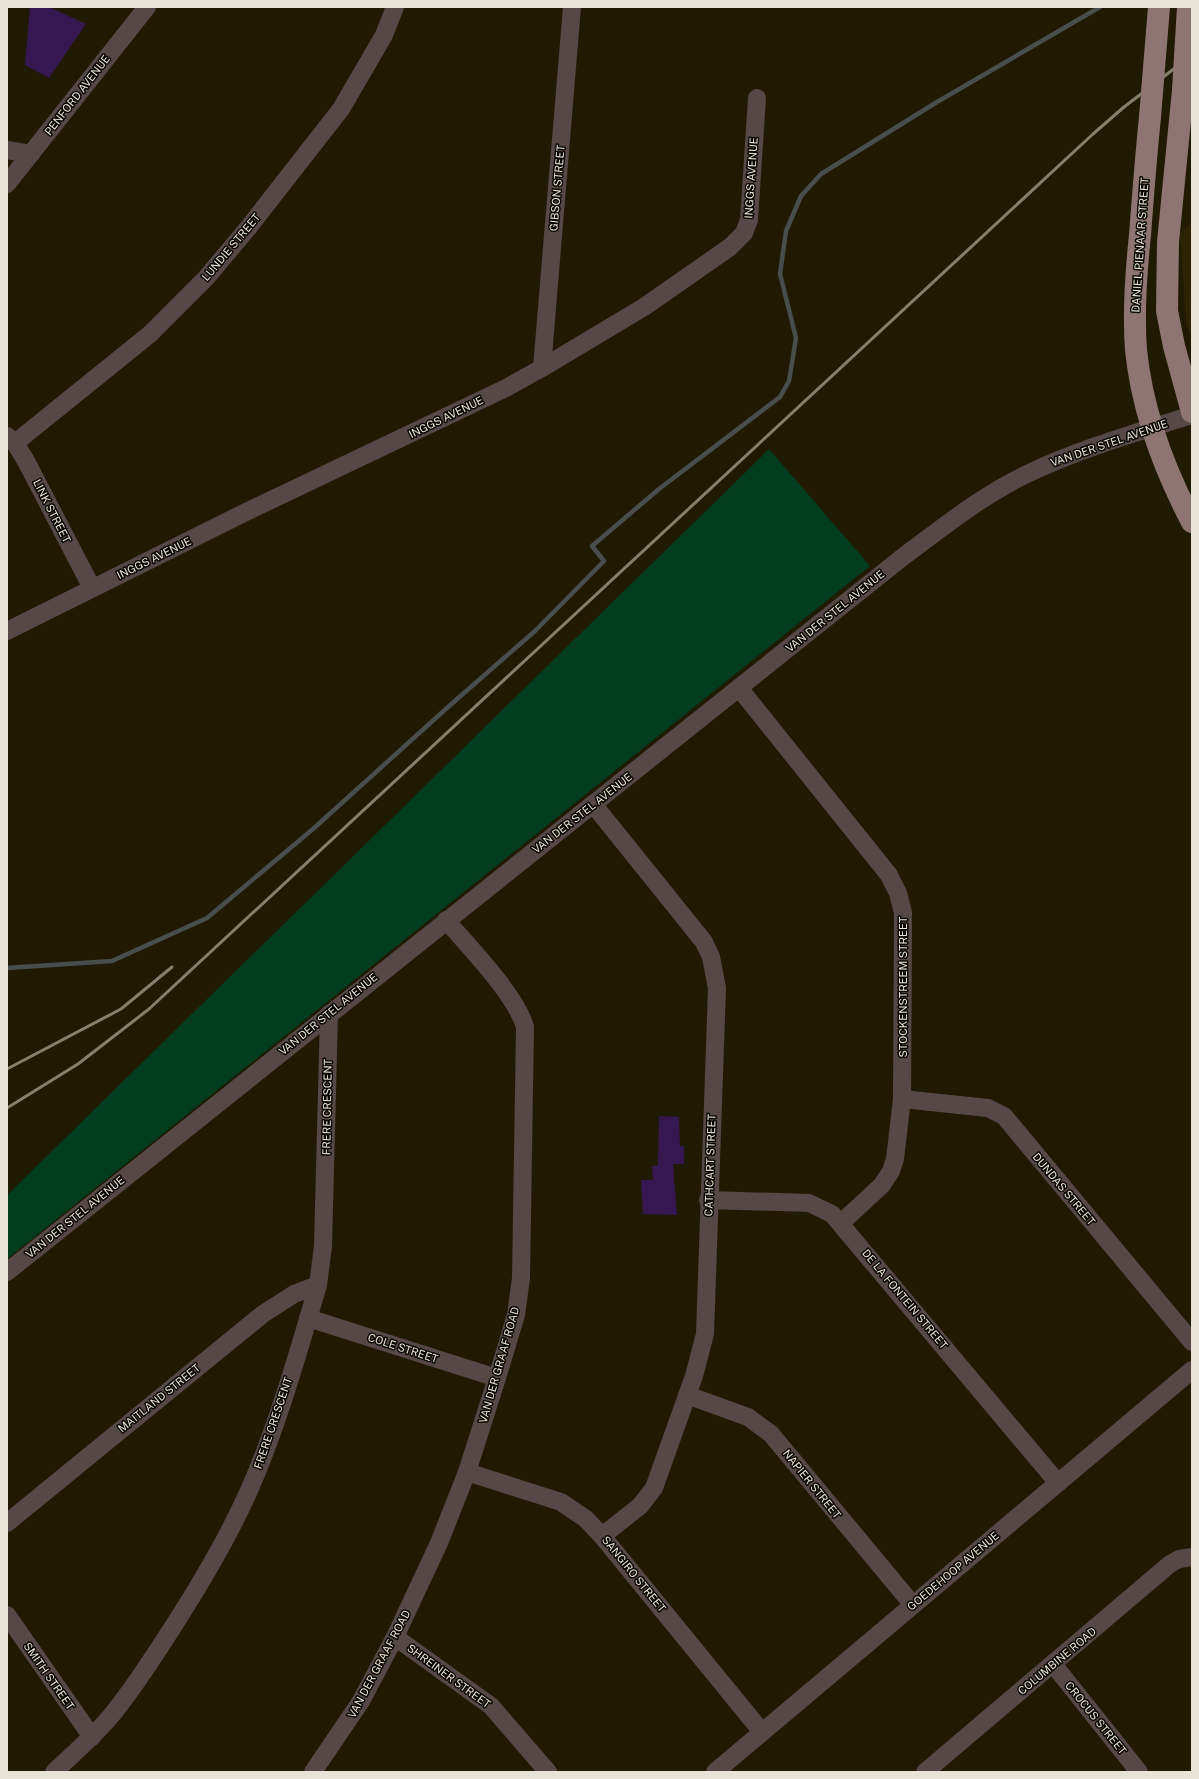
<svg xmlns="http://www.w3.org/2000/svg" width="1199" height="1779" viewBox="0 0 1199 1779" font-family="'Public Sans',sans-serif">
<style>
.built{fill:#2b2302}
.green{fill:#033d1f}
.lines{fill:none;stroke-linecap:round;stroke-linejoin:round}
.stream{stroke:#484e4c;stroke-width:4.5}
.building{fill:#371751}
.minor{stroke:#554846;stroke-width:18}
.major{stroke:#8f7571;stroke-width:22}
.rail{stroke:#857f6c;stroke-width:3}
.major-bridge{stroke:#8f7571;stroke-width:22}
.labels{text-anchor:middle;stroke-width:3;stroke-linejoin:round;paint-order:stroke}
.street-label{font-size:11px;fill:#e8e4d5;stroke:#080601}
</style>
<rect width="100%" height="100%" fill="#211a03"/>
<!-- built -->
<polygon class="built" points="1192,223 1192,339 1186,324 1180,233"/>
<!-- green -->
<polygon class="green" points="769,449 870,566 7,1259 7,1195"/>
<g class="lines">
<!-- stream -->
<polyline class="stream" points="7,968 112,961 207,918 313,829 448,707 535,631 604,561 592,546 659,489 780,397 789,381 796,338 780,274 786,231 801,196 821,174 937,102 1100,7"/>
</g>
<!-- building -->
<g class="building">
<polygon points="30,7 49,7 86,24 49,78 25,65"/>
<polygon points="659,1116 679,1117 680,1146 684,1146 684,1164 673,1164 677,1215 643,1214 641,1180 653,1180 652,1166 658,1166"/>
</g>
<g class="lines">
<!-- minor -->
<g class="minor">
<polyline points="7,150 31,154"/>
<polyline points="7,184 147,7"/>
<polyline points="542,368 572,7"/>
<polyline points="7,436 15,443 26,461 92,588"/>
<polyline points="15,443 150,334 206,278 248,228 341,109 384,35 395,7"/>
<polyline points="7,631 248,511 506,388 542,368 644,307 730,247 744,233 749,220 757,98"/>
<polyline points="739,688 889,875 898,893 903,913 902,1099 895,1159 891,1171 882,1185 841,1223"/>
<polyline points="593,804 704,942 711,957 717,988 705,1334 694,1376 654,1488 640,1506 602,1536"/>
<polyline points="902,1099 988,1108 1004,1116 1192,1342"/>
<polyline points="708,1200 809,1203 832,1214 1058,1483"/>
<path d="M7 1272 904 556C942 528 980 497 1023 476 1076 450 1135 433 1192 415"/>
<polyline points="308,1318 497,1378"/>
<polyline points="687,1395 748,1417 771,1434 913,1605"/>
<polyline points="467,1472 561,1502 586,1519 602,1536 762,1732"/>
<polyline points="7,1523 263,1314 294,1294 318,1285"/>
<polyline points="7,1615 92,1737"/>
<polyline points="395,1637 491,1706 548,1772"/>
<polyline points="1053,1664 1139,1772"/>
<path d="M54 1772C73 1754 93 1737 110 1717 132 1691 150 1662 169 1633 207 1574 243 1513 267 1446 287 1394 302 1339 318 1285L323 1246 329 1014"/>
<path d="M313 1772 361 1701 395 1637 439 1543 467 1472 497 1378 516 1315 521 1278 525 1027C516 995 469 947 446 920"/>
<polyline points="715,1772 1192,1370"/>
<polyline points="925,1772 1170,1564 1179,1559 1192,1557"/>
</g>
<!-- major -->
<g class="major">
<polyline points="1183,90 1168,242 1167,311 1174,346 1192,412"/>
<path d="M1150 117C1146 156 1143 195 1140 235 1136 273 1133 312 1136 350 1142 409 1164 469 1192 522"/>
</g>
<!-- rail -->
<g class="rail">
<polyline points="7,1069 121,1009 172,967"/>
<polyline points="7,1108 78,1064 149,1009 1093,134 1124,107 1192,55"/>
</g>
<!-- major-bridge -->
<g class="major-bridge">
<polyline points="1183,90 1188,7"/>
<polyline points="1150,117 1159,7"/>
</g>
</g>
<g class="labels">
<!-- street labels -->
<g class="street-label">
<text transform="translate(77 95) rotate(-52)" y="4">PENFORD AVENUE</text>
<text transform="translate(751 178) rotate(-86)" y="4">INGGS AVENUE</text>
<text transform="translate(557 188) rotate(-85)" y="4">GIBSON STREET</text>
<text transform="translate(1140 245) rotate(-86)" y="4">DANIEL PIENAAR STREET</text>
<text transform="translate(231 247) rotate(-50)" y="4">LUNDIE STREET</text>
<text transform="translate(446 417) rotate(-26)" y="4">INGGS AVENUE</text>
<text transform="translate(1109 443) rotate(-19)" y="4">VAN DER STEL AVENUE</text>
<text transform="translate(52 511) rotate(63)" y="4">LINK STREET</text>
<text transform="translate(154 558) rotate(-26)" y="4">INGGS AVENUE</text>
<text transform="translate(835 611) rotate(-39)" y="4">VAN DER STEL AVENUE</text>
<text transform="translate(582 813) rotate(-38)" y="4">VAN DER STEL AVENUE</text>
<text transform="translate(903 987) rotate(-90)" y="4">STOCKENSTREEM STREET</text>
<text transform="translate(328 1014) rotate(-39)" y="4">VAN DER STEL AVENUE</text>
<text transform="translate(327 1107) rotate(-89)" y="4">FRERE CRESCENT</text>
<text transform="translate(710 1165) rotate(-88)" y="4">CATHCART STREET</text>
<text transform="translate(1064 1189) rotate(50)" y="4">DUNDAS STREET</text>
<text transform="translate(75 1217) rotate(-39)" y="4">VAN DER STEL AVENUE</text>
<text transform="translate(905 1299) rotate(50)" y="4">DE LA FONTEIN STREET</text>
<text transform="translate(403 1348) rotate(18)" y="4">COLE STREET</text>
<text transform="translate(499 1365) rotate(-74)" y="4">VAN DER GRAAF ROAD</text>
<text transform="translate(159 1398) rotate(-39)" y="4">MAITLAND STREET</text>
<text transform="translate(273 1423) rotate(-71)" y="4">FRERE CRESCENT</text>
<text transform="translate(812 1484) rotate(51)" y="4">NAPIER STREET</text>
<text transform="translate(953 1571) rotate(-40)" y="4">GOEDEHOOP AVENUE</text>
<text transform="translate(634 1574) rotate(51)" y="4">SANGIRO STREET</text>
<text transform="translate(1057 1661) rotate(-40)" y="4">COLUMBINE ROAD</text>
<text transform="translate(379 1664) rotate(-62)" y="4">VAN DER GRAAF ROAD</text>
<text transform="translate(49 1676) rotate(55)" y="4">SMITH STREET</text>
<text transform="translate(449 1676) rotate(36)" y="4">SHREINER STREET</text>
<text transform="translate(1096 1718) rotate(51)" y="4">CROCUS STREET</text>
</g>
</g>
<!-- border -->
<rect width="1199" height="1779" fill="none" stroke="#e8e4d5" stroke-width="16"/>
</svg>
